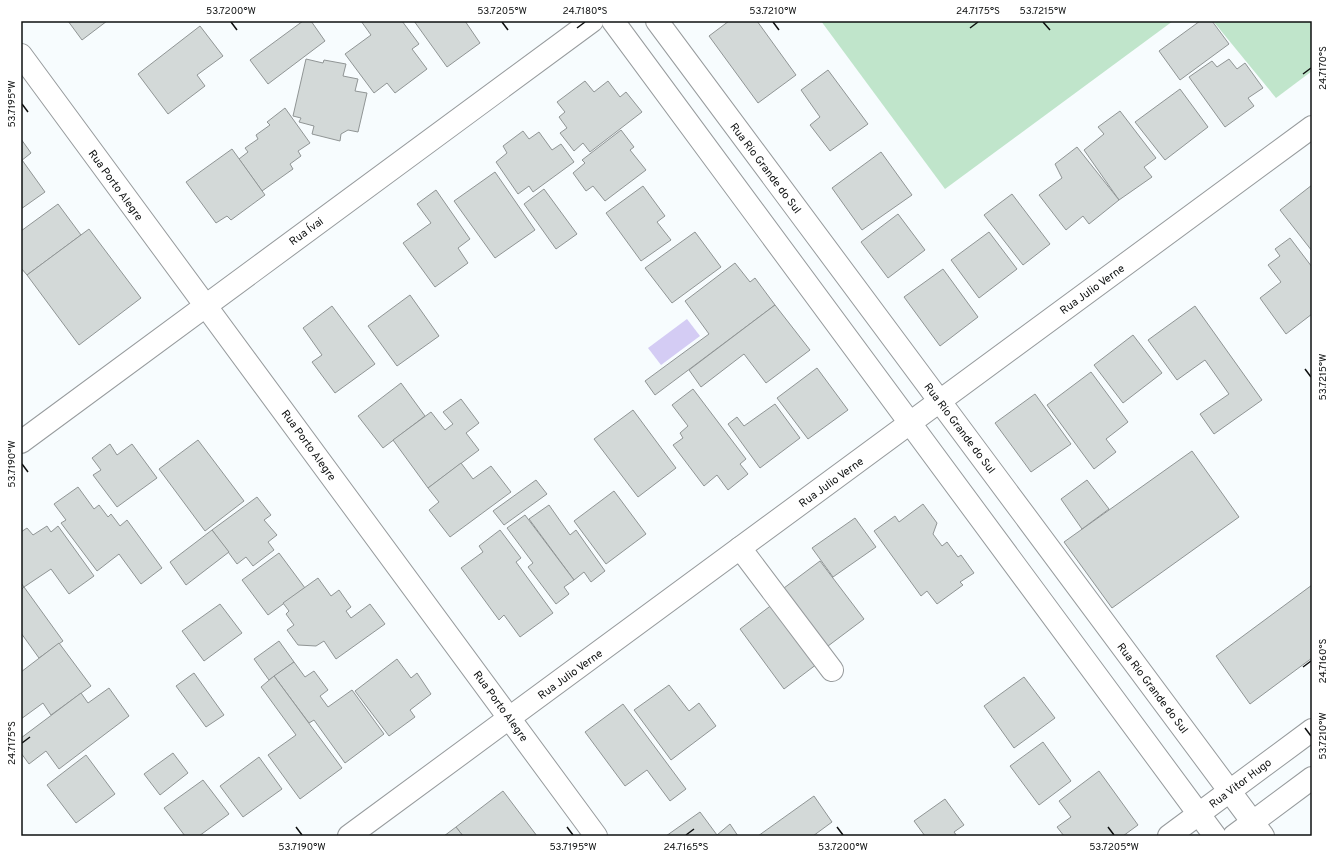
<svg xmlns="http://www.w3.org/2000/svg" width="1333" height="857" viewBox="0 0 1333 857" font-family="Overpass,sans-serif">
<style>
.green{fill:#c0e5cb}
.water{fill:#d4ccf4}
.building{fill:#d3d9d8;stroke:#909595}
.lines{fill:none;stroke-linecap:round;stroke-linejoin:round}
.minor-casing{stroke:#979b9d;stroke-width:24}
.minor{stroke:#fff;stroke-width:22}
.ticks{fill:none;stroke:#0e1010;stroke-width:1.5}
.labels{text-anchor:middle;stroke-width:4;stroke-linejoin:round;paint-order:stroke}
.street-label{font-size:11px;fill:#0e1010;stroke:#fff}
.neatline{fill:none;stroke:#0e1010;stroke-width:1.5}
.ticks-label{font-size:10px;text-anchor:middle;fill:#0e1010}
</style>
<rect width="100%" height="100%" fill="#f7fcfe"/>
<!-- green -->
<g class="green">
<polygon points="821,21 1173,21 945,189"/>
<polygon points="1213,21 1312,21 1312,71 1276,98"/>
</g>
<!-- water -->
<polygon class="water" points="687,319 700,336 661,365 648,348"/>
<!-- building -->
<g class="building">
<polygon points="68,21 107,21 82,40"/>
<polygon points="303,21 311,21 325,41 268,84 250,60"/>
<polygon points="361,21 402,21 419,44 412,49 427,69 395,93 387,83 374,93 345,54 371,35"/>
<polygon points="414,21 465,21 480,43 447,67"/>
<polygon points="729,21 757,21 796,75 758,103 709,36"/>
<polygon points="1200,21 1212,21 1229,44 1180,80 1159,51"/>
<polygon points="200,26 223,56 197,75 205,86 168,114 138,74"/>
<polygon points="306,59 323,63 324,60 346,64 343,76 358,79 355,91 367,93 358,132 348,130 341,134 340,141 312,134 314,126 299,122 301,118 293,116"/>
<polygon points="1229,59 1237,69 1245,63 1263,88 1248,98 1254,106 1225,127 1189,77 1212,61 1217,67"/>
<polygon points="828,70 868,124 830,151 810,125 820,117 801,90"/>
<polygon points="585,81 594,92 608,81 620,97 626,92 642,112 590,152 583,143 574,151 560,133 567,128 559,117 565,112 557,102"/>
<polygon points="1180,89 1208,127 1165,160 1135,122"/>
<polygon points="285,108 310,143 298,151 301,156 290,164 293,169 262,191 239,159 248,152 245,148 258,139 256,135 270,125 267,122"/>
<polygon points="1120,111 1156,158 1144,167 1152,177 1119,200 1084,150 1104,134 1098,127"/>
<polygon points="621,130 634,147 630,150 646,170 605,201 593,186 586,191 573,173 585,163 582,160"/>
<polygon points="523,131 529,139 539,132 552,150 561,144 574,162 533,192 529,186 518,194 496,162 507,153 503,146"/>
<polygon points="21,139 31,153 21,161"/>
<polygon points="1077,147 1119,200 1089,224 1083,216 1066,230 1039,195 1062,178 1055,164"/>
<polygon points="232,149 265,195 231,220 227,216 216,223 186,182"/>
<polygon points="881,152 912,195 862,230 832,188"/>
<polygon points="22,160 45,192 21,209 21,161"/>
<polygon points="495,172 535,230 495,258 454,201"/>
<polygon points="1312,185 1312,251 1280,210"/>
<polygon points="643,186 665,216 657,222 671,240 641,261 606,213"/>
<polygon points="544,189 577,234 556,249 524,204"/>
<polygon points="436,190 470,239 458,248 468,263 435,287 403,243 431,223 417,204"/>
<polygon points="1012,194 1050,244 1023,265 984,215"/>
<polygon points="58,204 81,235 27,275 21,268 21,231"/>
<polygon points="898,214 925,250 888,278 861,242"/>
<polygon points="89,229 141,298 79,345 27,275"/>
<polygon points="695,232 721,267 672,303 645,268"/>
<polygon points="989,232 1017,269 979,298 951,260"/>
<polygon points="1290,238 1312,267 1312,314 1286,334 1260,298 1281,282 1268,265 1280,256 1275,249"/>
<polygon points="735,263 750,282 755,278 775,305 655,395 645,381 709,334 685,301"/>
<polygon points="943,269 978,317 940,346 904,297"/>
<polygon points="410,295 439,336 397,366 368,326"/>
<polygon points="775,305 810,350 766,383 744,354 701,387 689,370"/>
<polygon points="332,306 375,364 335,393 312,362 322,355 303,328"/>
<polygon points="1195,306 1262,400 1214,434 1200,414 1229,394 1205,360 1177,380 1148,340"/>
<polygon points="1133,335 1162,373 1123,403 1094,365"/>
<polygon points="817,368 848,410 808,439 777,398"/>
<polygon points="1091,372 1128,422 1106,439 1116,452 1094,469 1047,405"/>
<polygon points="401,383 425,416 383,448 358,416"/>
<polygon points="693,389 746,459 740,464 748,474 728,490 717,475 704,486 673,445 683,438 680,433 688,426 672,405"/>
<polygon points="1035,394 1071,444 1031,472 995,423"/>
<polygon points="461,399 479,423 466,433 479,450 428,488 393,440 431,412 445,430 453,424 443,412"/>
<polygon points="775,404 800,438 760,468 728,424 737,417 744,426"/>
<polygon points="633,410 676,468 638,497 594,439"/>
<polygon points="198,440 244,501 205,531 159,469"/>
<polygon points="110,444 117,455 132,444 157,478 117,507 93,475 101,470 92,458"/>
<polygon points="1192,451 1239,517 1112,608 1064,542"/>
<polygon points="461,463 473,479 491,466 511,492 450,537 429,510 439,502 428,488"/>
<polygon points="536,480 547,494 504,525 493,511"/>
<polygon points="1087,480 1109,509 1082,529 1061,499"/>
<polygon points="78,487 94,509 99,505 108,517 111,514 120,526 127,520 162,568 141,584 119,554 97,571 61,523 66,520 54,504"/>
<polygon points="614,491 646,534 606,564 574,521"/>
<polygon points="257,497 271,515 264,520 277,535 268,542 274,550 253,566 246,557 237,564 212,530"/>
<polygon points="923,504 937,523 933,534 942,546 947,542 958,557 961,555 974,573 960,582 963,585 937,604 927,591 921,596 874,531 895,516 899,522"/>
<polygon points="549,505 570,535 576,530 605,571 591,582 584,572 574,580 529,519"/>
<polygon points="525,515 574,580 564,587 569,594 556,604 528,567 533,563 507,528"/>
<polygon points="855,518 876,547 833,577 812,548"/>
<polygon points="47,526 51,532 58,526 94,576 69,594 51,569 24,587 21,583 21,532 27,528 33,535"/>
<polygon points="212,530 229,552 186,585 170,562"/>
<polygon points="500,530 521,558 516,562 553,613 520,637 504,615 499,620 461,568 483,552 479,546"/>
<polygon points="279,553 305,588 268,615 242,580"/>
<polygon points="820,561 864,619 824,649 780,591"/>
<polygon points="318,578 331,596 339,590 351,607 346,611 351,618 370,604 385,624 336,659 324,641 316,646 298,645 287,630 294,625 286,614 289,611 283,603"/>
<polygon points="1312,585 1312,658 1250,704 1216,656"/>
<polygon points="24,587 63,641 39,658 21,633 21,590"/>
<polygon points="220,604 242,633 204,661 182,631"/>
<polygon points="773,604 817,664 784,689 740,629"/>
<polygon points="279,641 294,662 269,680 254,659"/>
<polygon points="59,643 91,686 51,715 43,703 21,719 21,672"/>
<polygon points="397,659 411,678 417,673 431,694 410,710 415,717 389,736 355,691"/>
<polygon points="294,662 305,677 314,671 328,690 320,696 328,707 352,690 384,734 345,763 314,720 309,723 274,676"/>
<polygon points="194,673 224,715 206,727 176,686"/>
<polygon points="274,676 342,768 300,799 268,755 296,735 261,687"/>
<polygon points="1024,677 1055,718 1014,748 984,706"/>
<polygon points="669,685 689,711 699,703 716,726 671,760 634,710"/>
<polygon points="109,688 129,716 59,769 46,751 29,764 21,753 21,738 81,693 88,703"/>
<polygon points="623,704 686,789 670,801 647,770 625,786 585,732"/>
<polygon points="1043,742 1071,781 1039,805 1010,766"/>
<polygon points="173,753 188,773 160,795 144,774"/>
<polygon points="86,755 115,794 76,823 47,785"/>
<polygon points="259,757 282,789 243,817 220,786"/>
<polygon points="1099,771 1138,825 1123,836 1064,836 1057,827 1071,817 1059,801"/>
<polygon points="203,780 229,814 199,836 185,836 164,808"/>
<polygon points="503,791 537,836 463,836 456,827"/>
<polygon points="814,796 832,822 813,836 758,836"/>
<polygon points="945,799 964,825 954,832 957,836 925,836 914,821"/>
<polygon points="700,812 717,835 730,824 738,836 666,836"/>
<polygon points="456,827 463,836 444,836"/>
</g>
<g class="lines">
<!-- minor casing -->
<g class="minor-casing">
<g id="minor">
<polyline points="613,21 1215,836"/>
<polyline points="657,21 1263,836"/>
<polyline points="21,55 596,836"/>
<polyline points="21,442 592,21"/>
<polyline points="740,548 832,670"/>
<polyline points="349,836 1312,127"/>
<polyline points="1169,836 1312,730"/>
<polyline points="1234,836 1312,778"/>
</g>
</g>
<!-- minor -->
<use href="#minor" class="minor"/>
</g>
<!-- ticks -->
<path class="ticks" d="M231 22 237 30M502 22 508 30M773 22 779 30M1043 22 1050 30M577 28 585 22M970 28 978 22M1303 74 1311 68M22 104 28 112M1305 369 1311 377M22 464 28 472M1303 667 1311 661M1305 728 1311 736M22 743 30 737M296 827 302 835M567 827 573 835M837 827 843 835M1108 827 1114 835M686 835 694 829"/>
<g class="labels">
<!-- street labels -->
<g class="street-label">
<text transform="translate(766 168) rotate(53)" y="4">Rua Rio Grande do Sul</text>
<text transform="translate(116 185) rotate(54)" y="4">Rua Porto Alegre</text>
<text transform="translate(306 231) rotate(-36)" y="4">Rua Ívai</text>
<text transform="translate(1092 289) rotate(-36)" y="4">Rua Julio Verne</text>
<text transform="translate(960 428) rotate(53)" y="4">Rua Rio Grande do Sul</text>
<text transform="translate(309 445) rotate(54)" y="4">Rua Porto Alegre</text>
<text transform="translate(831 482) rotate(-36)" y="4">Rua Julio Verne</text>
<text transform="translate(570 674) rotate(-36)" y="4">Rua Julio Verne</text>
<text transform="translate(1153 688) rotate(53)" y="4">Rua Rio Grande do Sul</text>
<text transform="translate(501 706) rotate(54)" y="4">Rua Porto Alegre</text>
<text transform="translate(1240 783) rotate(-37)" y="4">Rua Vitor Hugo</text>
</g>
</g>
<!-- border -->
<rect width="1333" height="857" fill="none" stroke="#ffffff" stroke-width="44"/>
<rect x="22" y="22" width="1289" height="813" class="neatline"/>
<g class="ticks-label">
<text x="231" y="14">53.7200°W</text>
<text x="502" y="14">53.7205°W</text>
<text x="585" y="14">24.7180°S</text>
<text x="773" y="14">53.7210°W</text>
<text x="978" y="14">24.7175°S</text>
<text x="1043" y="14">53.7215°W</text>
<text transform="translate(1322 68) rotate(-90)" y="4">24.7170°S</text>
<text transform="translate(11 104) rotate(-90)" y="4">53.7195°W</text>
<text transform="translate(1322 377) rotate(-90)" y="4">53.7215°W</text>
<text transform="translate(11 464) rotate(-90)" y="4">53.7190°W</text>
<text transform="translate(1322 661) rotate(-90)" y="4">24.7160°S</text>
<text transform="translate(1322 736) rotate(-90)" y="4">53.7210°W</text>
<text transform="translate(11 743) rotate(-90)" y="4">24.7175°S</text>
<text x="302" y="850">53.7190°W</text>
<text x="573" y="850">53.7195°W</text>
<text x="686" y="850">24.7165°S</text>
<text x="843" y="850">53.7200°W</text>
<text x="1114" y="850">53.7205°W</text>
</g>
</svg>
